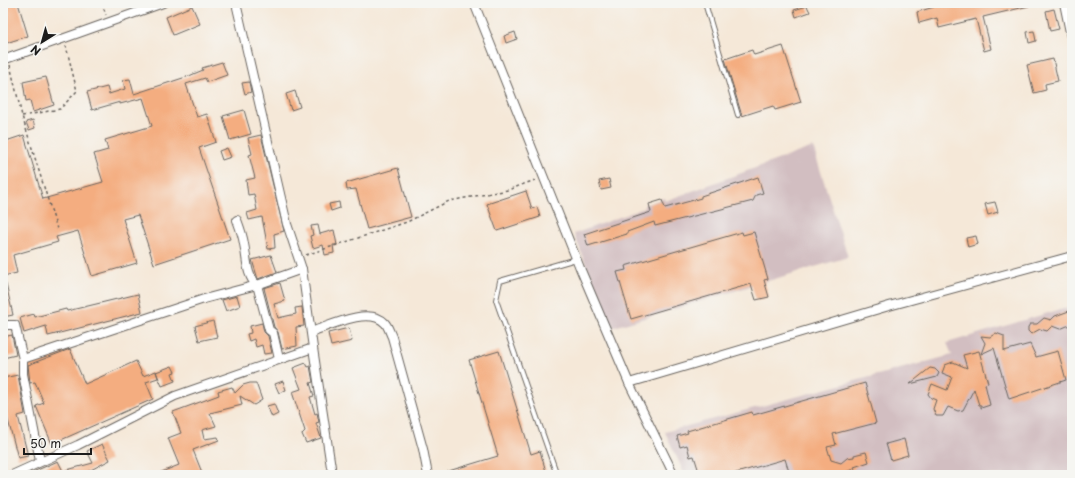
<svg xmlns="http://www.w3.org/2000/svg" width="1075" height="478" viewBox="0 0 1075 478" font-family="'Playpen Sans',sans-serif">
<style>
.industrial{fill:#d2bec1}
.building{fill:#f4ad80}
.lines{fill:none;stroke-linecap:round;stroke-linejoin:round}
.lane-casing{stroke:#68635e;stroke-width:6}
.street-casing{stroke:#68635e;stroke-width:10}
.path{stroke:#68635e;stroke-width:1.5;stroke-dasharray:3 3;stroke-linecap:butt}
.lane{stroke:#fff;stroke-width:4}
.street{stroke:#fff;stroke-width:8}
</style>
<rect width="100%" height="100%" fill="#f6f6f2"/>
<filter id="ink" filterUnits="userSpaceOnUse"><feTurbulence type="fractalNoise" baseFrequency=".025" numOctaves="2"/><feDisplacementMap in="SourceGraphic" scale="8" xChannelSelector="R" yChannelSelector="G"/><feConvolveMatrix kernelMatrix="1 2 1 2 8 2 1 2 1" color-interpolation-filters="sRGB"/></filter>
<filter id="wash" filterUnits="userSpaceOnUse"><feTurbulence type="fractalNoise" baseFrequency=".012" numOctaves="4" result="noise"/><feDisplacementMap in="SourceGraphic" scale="16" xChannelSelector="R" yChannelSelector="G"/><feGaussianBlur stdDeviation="0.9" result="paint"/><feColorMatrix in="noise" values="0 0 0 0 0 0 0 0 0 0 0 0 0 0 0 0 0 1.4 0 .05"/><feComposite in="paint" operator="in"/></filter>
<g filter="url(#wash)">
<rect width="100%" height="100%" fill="#f5e8d8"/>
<!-- industrial -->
<g class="industrial">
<polygon points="813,147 848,257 611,328 574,234 644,208 644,205 664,198 665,201"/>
<polygon points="1072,306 1072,475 685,475 665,432 952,355 947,343"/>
</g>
<g id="blocks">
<!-- building -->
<g class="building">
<polygon points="3,3 18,3 28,36 3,44"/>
<polygon points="933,3 1029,3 1029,6 983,17 991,49 984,51 976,19 939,28 937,18 919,23 917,12 934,7"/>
<polygon points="192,6 200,24 173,35 166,17"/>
<polygon points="807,6 810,12 796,17 794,10"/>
<polygon points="1054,9 1059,29 1050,31 1046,11"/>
<polygon points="1034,31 1036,41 1029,43 1027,32"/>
<polygon points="515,32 517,39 506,43 504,36"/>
<polygon points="783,46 801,102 775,110 773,106 742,116 725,59 752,50 754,55"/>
<polygon points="1053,59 1058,81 1045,84 1046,90 1034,93 1027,65"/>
<polygon points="222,62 227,75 207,82 205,78 186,84 197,117 207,114 216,142 199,148 230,239 154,264 138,215 123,219 137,263 92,276 78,231 56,237 58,242 13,255 17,273 3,276 3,142 24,135 43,199 103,182 94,154 108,150 105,140 152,126 143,98 120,104 120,102 92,110 87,92 107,87 109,94 125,89 123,80 130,79 134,94 189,76 203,70 202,68"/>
<polygon points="46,77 54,105 33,112 30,100 26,101 23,82"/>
<polygon points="249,82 251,92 245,94 242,83"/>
<polygon points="295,91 300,107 291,110 286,94"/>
<polygon points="244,110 251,134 230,140 223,116"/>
<polygon points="33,120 35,128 29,130 26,122"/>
<polygon points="261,135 284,231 274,234 275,248 268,249 262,217 249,220 247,213 257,210 254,194 248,195 246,180 255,178 249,155 252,154 248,138"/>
<polygon points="227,148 231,157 222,160 219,151"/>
<polygon points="398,168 411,217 367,229 356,189 347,190 346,183"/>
<polygon points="758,177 763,193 756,195 753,201 655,226 654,222 627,232 627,234 588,246 584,234 651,212 649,204 662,200 665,208 701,198 701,196"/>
<polygon points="609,179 611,188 601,190 599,181"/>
<polygon points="526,191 532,209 537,207 540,217 497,231 487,204"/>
<polygon points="339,202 340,208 331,211 329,204"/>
<polygon points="995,202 998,212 988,215 985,204"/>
<polygon points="318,225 320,234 334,230 337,245 333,245 334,253 325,255 323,245 313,248 310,236 313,235 311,226"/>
<polygon points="742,232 743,235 754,232 768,279 764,280 769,297 756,300 751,284 631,319 617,272 626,270 625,266"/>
<polygon points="976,236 978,244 968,247 966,238"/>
<polygon points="271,255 277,272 258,279 252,260"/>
<polygon points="280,283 285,301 274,304 278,318 296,314 295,308 302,307 304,326 296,327 297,346 282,349 278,332 274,327 264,288"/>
<polygon points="6,284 13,315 3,317 3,285"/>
<polygon points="138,294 142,312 48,336 46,326 24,333 20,318 34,314 35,317 66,309 67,311"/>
<polygon points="237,296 240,306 226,311 222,300"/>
<polygon points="1072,310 1072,324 1060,329 1052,326 1047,331 1040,329 1031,334 1028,331 1028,327 1030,324 1037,324 1044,318 1051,320 1055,316"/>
<polygon points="213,321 217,337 199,341 195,326"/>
<polygon points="262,323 264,332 268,336 272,353 264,354 262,345 256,347 254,339 249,341 247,334 251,333 250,326"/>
<polygon points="349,328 352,341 331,346 328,333"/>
<polygon points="996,333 1004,336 1004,351 1030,344 1036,357 1058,351 1066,380 1009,399 994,348 981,354 985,343 981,336 990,337"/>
<polygon points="12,335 16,355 3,358 3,337"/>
<polygon points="70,349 85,384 136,361 143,376 156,371 158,378 146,382 153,399 52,444 36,406 44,403 35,382 30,383 28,365"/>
<polygon points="499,351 531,454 540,451 547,475 442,475 442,473 498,456 469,360"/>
<polygon points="979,351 988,383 985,384 990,405 981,408 981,405 979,405 974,389 963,410 958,411 948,407 943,416 936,416 933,409 936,400 931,398 928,394 932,384 947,390 952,377 942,373 945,365 953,362 967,368 963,355"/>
<polygon points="306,363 308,367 310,366 313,382 310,383 314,396 310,397 315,414 317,413 319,422 316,423 321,438 306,443 302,434 305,431 292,392 301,389 293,368"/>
<polygon points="172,366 175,372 172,373 175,381 162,386 156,372"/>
<polygon points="930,368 935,369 939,373 937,377 910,384"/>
<polygon points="18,375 25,414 18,416 28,456 18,458 3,401 3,378"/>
<polygon points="283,381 286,390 279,393 275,384"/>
<polygon points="250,383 256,383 262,400 254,405 240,396 242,405 210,413 216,426 202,430 204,439 218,437 219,440 193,450 203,475 154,475 179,465 168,438 181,433 173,412 219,395 218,391 232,387 235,393 243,385"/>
<polygon points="865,383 876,423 833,434 836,445 827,447 831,460 841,463 847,458 854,457 854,455 866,452 869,462 854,467 855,469 835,475 829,473 827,475 790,475 785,459 729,475 700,475 694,456 690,457 687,445 680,447 677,436 688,433 687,431 752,412 753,415"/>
<polygon points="274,404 278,414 272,417 267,406"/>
<polygon points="904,439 908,455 891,460 886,444"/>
<polygon points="102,444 110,460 85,473 85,475 26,475 58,461 63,471 93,463 87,451"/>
</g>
</g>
</g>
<g filter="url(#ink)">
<use href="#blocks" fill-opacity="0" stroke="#68635e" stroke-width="1"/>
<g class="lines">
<!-- lane casing -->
<g class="lane-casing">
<g id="lane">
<polyline points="705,3 738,115"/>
<polyline points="557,475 496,300 500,281 576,259"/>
</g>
</g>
<!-- street casing -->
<g class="street-casing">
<g id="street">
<polyline points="474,3 580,268 629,383 674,475"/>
<polyline points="1064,3 1072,42"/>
<polyline points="3,60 163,3"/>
<path d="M237 220C240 228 243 236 244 244 247 257 246 277 257 285L269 330 273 333 279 359"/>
<polyline points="3,325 15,325 23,359 23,374 40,461"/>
<path d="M311 332C329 326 369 306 385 323 388 326 390 333 392 337L423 449 428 475"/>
<polyline points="313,348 331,467"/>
<polyline points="23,359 204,299 257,285 302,269"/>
<polyline points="629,383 889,306 1072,256"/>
<polyline points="12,475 78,445 175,396 313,348 302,269 287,224 236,3"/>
</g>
</g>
<!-- path -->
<g class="path">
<polyline points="102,3 106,15"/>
<polyline points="10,65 22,116 57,229"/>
<polyline points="22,116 60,109 77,91 66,46"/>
<polyline points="306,255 407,222 449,201 508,190 535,180"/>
</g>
<!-- lane -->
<use href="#lane" class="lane"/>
<!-- street -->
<use href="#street" class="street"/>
</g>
</g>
<!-- margin -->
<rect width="1075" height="478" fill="none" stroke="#f6f6f2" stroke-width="16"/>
<!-- north arrow -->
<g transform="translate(42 42) rotate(217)" stroke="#f6f6f2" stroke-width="3" paint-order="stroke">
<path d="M0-3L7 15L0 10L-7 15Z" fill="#1c1c1c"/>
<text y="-6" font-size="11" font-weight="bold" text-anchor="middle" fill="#1c1c1c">N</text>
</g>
<!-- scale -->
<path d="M24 448v6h67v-6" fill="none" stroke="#1c1c1c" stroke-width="2"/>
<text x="30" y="448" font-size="12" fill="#1c1c1c" stroke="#f6f6f2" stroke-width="3" paint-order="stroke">50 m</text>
</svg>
